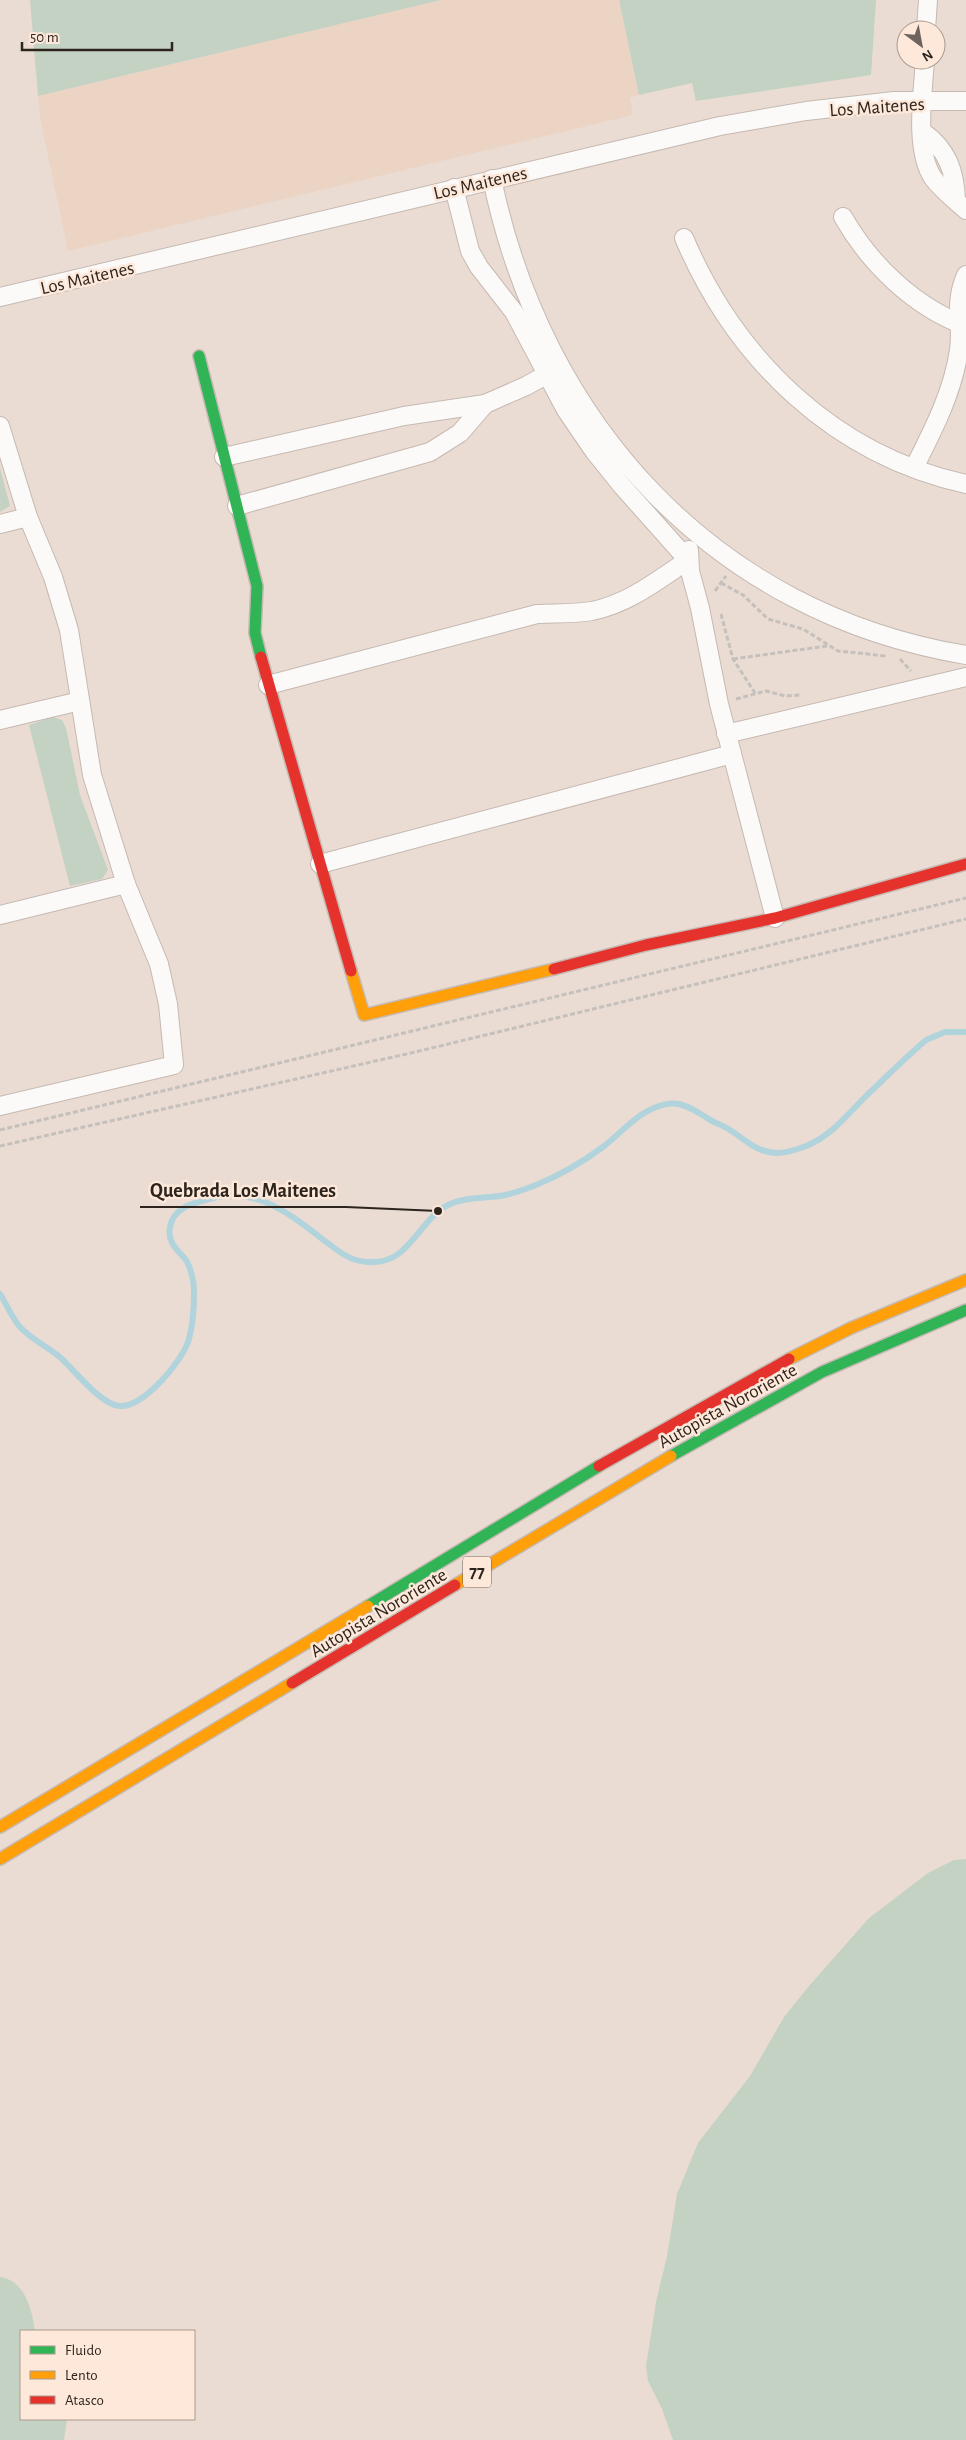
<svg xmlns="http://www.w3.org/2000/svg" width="966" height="2440" viewBox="0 0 966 2440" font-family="'Alegreya Sans',sans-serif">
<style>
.built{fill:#ecd4c4}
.green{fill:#c4d2c4}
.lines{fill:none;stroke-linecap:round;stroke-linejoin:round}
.stream{stroke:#b1d3dc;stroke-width:6}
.street-casing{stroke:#c5b9b2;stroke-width:20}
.fast-casing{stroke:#c5b9b2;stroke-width:14}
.slow-casing{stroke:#c5b9b2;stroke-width:14}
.jam-casing{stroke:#c5b9b2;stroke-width:14}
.path{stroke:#c6c0bd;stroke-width:3;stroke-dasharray:5 2.5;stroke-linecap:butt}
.street{stroke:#fcfaf8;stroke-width:18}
.fast{stroke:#30b455;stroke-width:11}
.slow{stroke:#ff9f0a;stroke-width:11}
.jam{stroke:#e5322d;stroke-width:11}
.labels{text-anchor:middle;stroke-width:5;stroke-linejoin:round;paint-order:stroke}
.shield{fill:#fde8da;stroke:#6b5f56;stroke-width:1}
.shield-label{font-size:18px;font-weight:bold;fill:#2d241d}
.street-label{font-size:19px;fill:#2d241d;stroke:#fde8da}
.leader{fill:none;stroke:#2d241d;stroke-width:2}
.callout-dot{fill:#2d241d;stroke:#fde8da;stroke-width:2}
.callout-label{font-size:20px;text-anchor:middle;font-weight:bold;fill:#2d241d;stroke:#fde8da;stroke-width:5;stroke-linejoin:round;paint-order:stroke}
</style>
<rect width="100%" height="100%" fill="#eadcd3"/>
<!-- built -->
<polygon class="built" points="441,0 619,0 639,95 630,98 633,115 68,251 40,118 38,96"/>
<!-- green -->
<g class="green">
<polygon points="30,0 441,0 38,96"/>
<polygon points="619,0 876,0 871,75 696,101 692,83 639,95"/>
<polygon points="0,468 10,506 0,512"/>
<polygon points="53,717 62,720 66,728 80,795 108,870 102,879 70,886 29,725"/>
<polygon points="966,1859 966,2440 673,2440 662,2409 648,2381 646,2366 656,2302 667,2256 677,2194 698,2143 750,2076 784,2017 809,1986 869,1918 928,1873 954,1860"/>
<path d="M0 2277C25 2280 32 2310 35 2331H21V2419H67L64 2440H0Z"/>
</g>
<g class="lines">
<!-- stream -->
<path class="stream" d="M0 1294C7 1305 12 1318 20 1327 32 1340 48 1347 61 1358 75 1371 101 1405 120 1406 144 1407 181 1362 188 1342 193 1327 194 1307 194 1291 194 1282 191 1268 186 1260 178 1250 167 1243 170 1227 173 1208 193 1203 209 1199 258 1185 292 1216 329 1244 344 1256 355 1263 375 1262 410 1261 420 1219 448 1205 466 1196 487 1199 505 1195 515 1193 526 1189 536 1185 558 1176 584 1161 603 1147 620 1134 634 1116 654 1108 677 1098 688 1106 707 1118 714 1123 723 1125 730 1130 743 1138 753 1149 769 1152 781 1155 795 1150 806 1146 831 1136 847 1115 865 1097 885 1078 905 1058 926 1040L945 1032H966"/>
<!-- street casing -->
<g class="street-casing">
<g id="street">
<polyline points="926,30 928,0"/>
<path d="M925 60C923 93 914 149 933 178 942 190 955 200 966 210"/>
<path d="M923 132C947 149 955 171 956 200"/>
<path d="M492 179C543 424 714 613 966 655"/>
<polyline points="454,188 470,251 479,267 514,312 566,410 594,451 623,487 688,560"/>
<path d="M843 217C870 264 914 307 966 326"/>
<path d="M684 238C736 360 834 455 966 484"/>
<polyline points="0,297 720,126 806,111 894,101 966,101"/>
<polyline points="0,426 28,517 53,577 69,630 92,775 126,884 159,964 168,1004 174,1065 0,1106"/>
<polyline points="224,457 404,416 485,404 526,386 555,370"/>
<path d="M914 468C933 430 953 392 959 350 963 321 953 305 966 275"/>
<polyline points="237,506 430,452 460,433 485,404"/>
<polyline points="0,524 28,517"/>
<polyline points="689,550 690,571 700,608 719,704 775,918"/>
<path d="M268 685 537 614C556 613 574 614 592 611 628 604 658 580 688 560"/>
<polyline points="0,720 80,701"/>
<polyline points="726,734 966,677"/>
<polyline points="320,864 732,754"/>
<polyline points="0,915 126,884"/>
</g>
</g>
<!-- fast casing -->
<g class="fast-casing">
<g id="fast">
<polyline points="199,356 257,586 255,633 261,657"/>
<polyline points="671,1456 822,1372 966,1310"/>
<polyline points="368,1606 599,1466"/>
</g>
</g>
<!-- slow casing -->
<g class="slow-casing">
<g id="slow">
<polyline points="351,971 364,1015 554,969"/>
<polyline points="789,1359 851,1328 966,1280"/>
<polyline points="455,1585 671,1456"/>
<polyline points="0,1827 368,1606"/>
<polyline points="0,1859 292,1683"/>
</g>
</g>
<!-- jam casing -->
<g class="jam-casing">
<g id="jam">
<polyline points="261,657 351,971"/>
<polyline points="554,969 646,945 775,918 966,864"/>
<polyline points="599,1466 789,1359"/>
<polyline points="292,1683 455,1585"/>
</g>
</g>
<!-- path -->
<g class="path">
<polyline points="721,583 743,595 768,619 803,629 838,651 886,656"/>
<polyline points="715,591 726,576"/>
<polyline points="721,614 733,659 755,693"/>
<polyline points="733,659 827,646"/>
<polyline points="900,659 911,671"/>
<polyline points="736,699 766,691 785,696 800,695"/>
<polyline points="0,1130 966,898"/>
<polyline points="0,1146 411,1053 966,919"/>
</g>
<!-- street -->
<use href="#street" class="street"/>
<!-- fast -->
<use href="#fast" class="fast"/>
<!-- slow -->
<use href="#slow" class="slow"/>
<!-- jam -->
<use href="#jam" class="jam"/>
</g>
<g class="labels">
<!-- shield labels -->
<rect class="shield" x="463" y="1556.5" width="28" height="31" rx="4"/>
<g class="shield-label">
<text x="477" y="1578">77</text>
</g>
<!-- street labels -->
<g class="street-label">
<text transform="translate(877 106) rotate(-4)" y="7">Los Maitenes</text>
<text transform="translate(480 182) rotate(-13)" y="7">Los Maitenes</text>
<text transform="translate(87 277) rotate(-13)" y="7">Los Maitenes</text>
<text transform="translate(727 1405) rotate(-29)" y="7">Autopista Nororiente</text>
<text transform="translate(378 1612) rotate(-31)" y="7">Autopista Nororiente</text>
</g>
</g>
<!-- callouts -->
<path class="leader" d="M438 1211L346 1207H140"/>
<circle class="callout-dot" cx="438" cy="1211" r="5"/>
<g class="callout-label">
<text x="243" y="1197">Quebrada Los Maitenes</text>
</g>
<!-- legend -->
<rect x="20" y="2330" width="175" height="90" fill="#fde8da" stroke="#aa9a8e"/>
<rect x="30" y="2346" width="25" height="8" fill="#30b455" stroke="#aa9a8e"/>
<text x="65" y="2355" font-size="15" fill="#2d241d">Fluido</text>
<rect x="30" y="2371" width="25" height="8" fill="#ff9f0a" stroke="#aa9a8e"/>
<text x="65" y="2380" font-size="15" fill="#2d241d">Lento</text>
<rect x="30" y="2396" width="25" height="8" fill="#e5322d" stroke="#aa9a8e"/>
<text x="65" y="2405" font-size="15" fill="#2d241d">Atasco</text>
<!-- north arrow -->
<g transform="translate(921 45) rotate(148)"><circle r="24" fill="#fde8da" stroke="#aa9a8e"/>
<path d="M0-4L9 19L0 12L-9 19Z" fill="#6f645d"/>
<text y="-8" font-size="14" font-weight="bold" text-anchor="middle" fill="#2d241d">N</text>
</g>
<!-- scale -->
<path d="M22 42v8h150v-8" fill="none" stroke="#2d241d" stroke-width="2.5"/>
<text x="30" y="42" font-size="15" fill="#2d241d" stroke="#fde8da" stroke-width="4" paint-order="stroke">50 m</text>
</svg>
